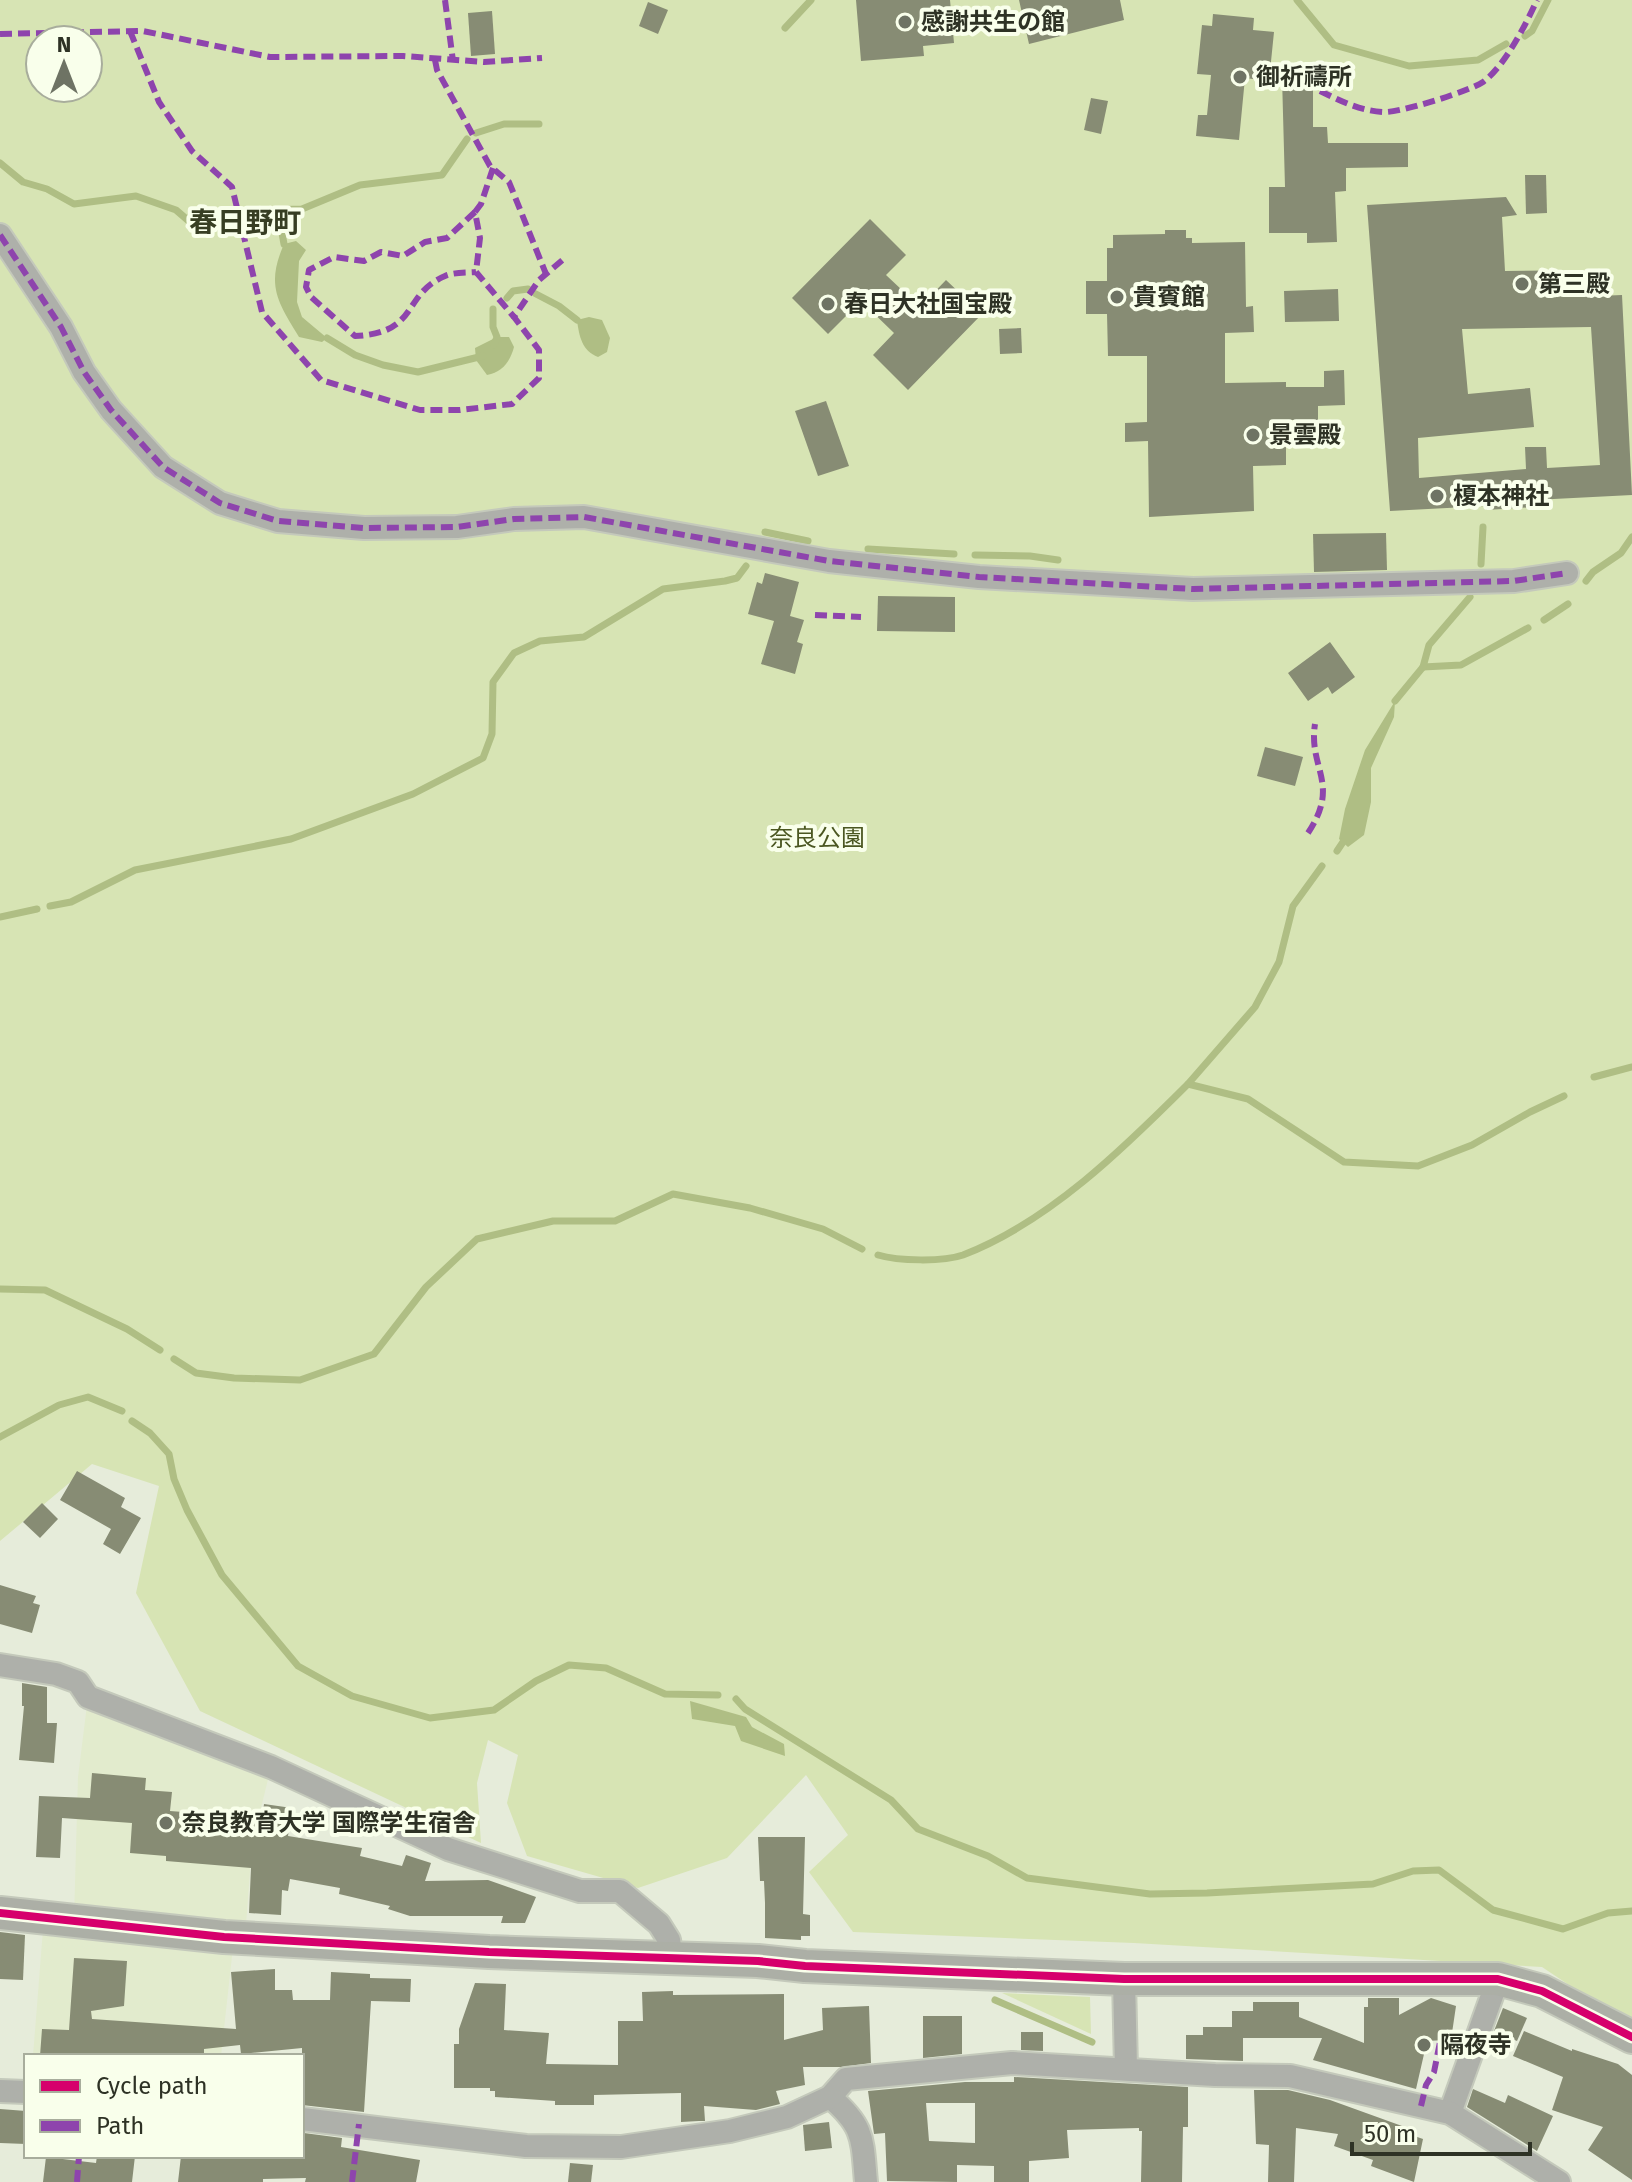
<svg xmlns="http://www.w3.org/2000/svg" width="1632" height="2182" viewBox="0 0 1632 2182" font-family="'Fira Sans','Noto Sans JP',sans-serif">
<style>
.built{fill:#e2ebcd}
.green{fill:#d7e4b4;fill-rule:evenodd}
.water{fill:#afbe84}
.lines{fill:none;stroke-linecap:round;stroke-linejoin:round}
.stream{stroke:#afbe84;stroke-width:7}
.building{fill:#878c74;fill-rule:evenodd}
.street-casing{stroke:#c4c9bb;stroke-width:26}
.secondary-casing{stroke:#c4c9bb;stroke-width:36}
.street{stroke:#aeb0aa;stroke-width:22}
.secondary{stroke:#acafa6;stroke-width:32}
.quiet{stroke:#8e44ad;stroke-width:6;stroke-dasharray:12 6;stroke-linecap:butt}
.cycleway-casing{stroke:#f9ffeb;stroke-width:13}
.cycleway{stroke:#d6006c;stroke-width:8}
.poi-dot{fill:#6e7364;stroke:#f9ffeb;stroke-width:3}
.labels{text-anchor:middle;stroke-width:8;stroke-linejoin:round;paint-order:stroke}
.poi-label{font-size:24px;font-weight:bold;fill:#2e3225;stroke:#f9ffeb;text-anchor:start}
.park-label{font-size:24px;fill:#4b5721;stroke:#f9ffeb}
.quarter-label{font-size:28px;font-weight:bold;fill:#373e23;stroke:#f9ffeb}
</style>
<rect width="100%" height="100%" fill="#e6ecda"/>
<!-- built -->
<polygon class="built" points="88,1697 271,1767 252,1845 245,1938 234,1938 221,2056 33,2056 44,1917 74,1919 78,1777"/>
<!-- green -->
<g class="green">
<path d="M0 0H1632V2027L1542 1967 1134 1943 853 1932 809 1872 848 1835 806 1775 727 1858 638 1888 527 1856 507 1803 518 1755 488 1740 477 1783 481 1843 200 1711 136 1593 159 1486 92 1464 0 1541ZM40 40H88V88H40Z"/>
<polygon points="1002,1993 1090,1997 1091,2034"/>
</g>
<!-- water -->
<g class="water">
<path d="M296 241 306 250 299 261 297 302 302 317 327 338 322 342 299 337C277 301 266 285 284 244Z"/>
<path d="M589 317 602 320 610 338 607 352 598 357C582 351 579 336 577 320Z"/>
<path d="M497 337H509L514 347C510 362 502 372 487 375L476 360 475 348Z"/>
<polygon points="1395,701 1394,717 1371,768 1371,802 1364,835 1348,847 1339,839 1345,809 1365,750"/>
<polygon points="690,1701 746,1717 752,1727 784,1744 785,1756 741,1741 735,1726 692,1719"/>
</g>
<g class="lines">
<!-- stream -->
<g class="stream">
<polyline points="1297,0 1334,45 1409,66 1478,60 1506,44"/>
<polyline points="785,28 811,0"/>
<polyline points="1525,36 1532,31 1548,0"/>
<polyline points="476,133 504,124 539,124"/>
<polyline points="0,163 23,182 47,189 74,204 136,196 176,210 198,229 217,227 236,218"/>
<polyline points="267,210 280,222 284,244"/>
<polyline points="251,215 267,210 302,209 360,185 442,175 467,139"/>
<polyline points="536,294 559,306 577,320"/>
<polyline points="507,298 513,291 528,289"/>
<polyline points="493,309 493,327 497,337 494,345"/>
<polyline points="327,338 355,355 383,365 418,372 483,356"/>
<polyline points="765,532 808,541"/>
<polyline points="868,549 954,554"/>
<polyline points="975,555 1030,556 1058,560"/>
<polyline points="1481,564 1483,527"/>
<polyline points="1586,581 1593,572 1621,553 1632,537"/>
<polyline points="1544,620 1568,604"/>
<polyline points="1423,667 1461,665 1528,628"/>
<polyline points="1395,701 1423,667 1429,645 1470,597"/>
<polyline points="1337,851 1343,842"/>
<polyline points="50,906 71,902 135,870 291,839 413,794 483,758 492,734 493,682 514,653 540,641 584,637 663,589 725,581 737,578 746,566"/>
<polyline points="0,917 37,909"/>
<polyline points="1594,1077 1632,1067"/>
<polyline points="1188,1084 1255,1007 1279,962 1293,906 1322,866"/>
<path d="M878 1255C898 1261 943 1262 963 1255 1049 1222 1124 1148 1188 1084L1248 1099 1344 1162 1418 1166 1472 1145 1530 1112 1564 1096"/>
<polyline points="0,1289 45,1290 127,1329 160,1350"/>
<polyline points="174,1359 196,1373 234,1378 300,1380 374,1354 426,1287 477,1239 553,1221 615,1221 673,1194 750,1208 823,1229 862,1249"/>
<polyline points="132,1421 150,1433 169,1454 174,1479 187,1510 222,1575 298,1666 352,1696 430,1718 494,1710 536,1681 569,1665 606,1668 665,1694 718,1695"/>
<polyline points="0,1437 59,1405 88,1397 122,1411"/>
<polyline points="736,1699 745,1709 891,1800 918,1829 988,1856 1027,1878 1150,1894 1207,1893 1373,1884 1413,1871 1439,1870 1493,1910 1563,1929 1608,1913 1632,1911"/>
<polyline points="995,2000 1092,2042"/>
</g>
</g>
<!-- building -->
<g class="building">
<polygon points="856,0 950,0 954,43 923,46 924,56 861,61"/>
<polygon points="1019,0 1120,0 1124,20 1029,44"/>
<polygon points="648,2 668,10 658,34 639,26"/>
<polygon points="492,11 495,54 471,56 468,13"/>
<polygon points="1213,14 1254,18 1253,30 1274,32 1269,81 1245,78 1239,140 1196,136 1198,115 1207,115 1211,75 1197,74 1202,25 1212,26"/>
<polygon points="1282,77 1300,77 1300,81 1313,81 1313,127 1327,127 1328,143 1408,143 1408,167 1346,168 1346,191 1335,192 1337,242 1307,243 1307,233 1269,233 1269,187 1285,187"/>
<polygon points="1091,98 1108,101 1101,134 1084,130"/>
<polygon points="1525,175 1546,175 1547,213 1526,214"/>
<path d="M1506 197 1517 215 1502 217 1505 271 1596 270 1598 296 1622 295 1632 495 1534 500V507L1486 510 1485 506 1390 511 1367 205ZM1591 327 1600 465 1547 468 1546 447H1525L1526 469 1419 478 1418 438 1534 427 1530 388 1468 394 1462 329Z"/>
<polygon points="870,219 906,255 886,275 920,307 946,280 982,314 908,390 873,355 894,333 861,301 828,334 792,298"/>
<polygon points="1165,230 1186,230 1186,238 1192,238 1192,243 1245,242 1246,307 1253,306 1254,332 1225,333 1225,383 1286,382 1286,387 1324,387 1324,371 1344,370 1345,405 1318,406 1318,420 1286,420 1286,465 1253,466 1254,511 1149,517 1148,441 1125,442 1125,423 1147,422 1147,356 1108,356 1107,314 1086,314 1086,281 1107,281 1107,248 1113,248 1113,235 1165,234"/>
<polygon points="1338,289 1339,321 1285,322 1284,291"/>
<polygon points="1021,328 1022,353 1000,354 999,329"/>
<polygon points="826,401 849,466 818,476 795,411"/>
<polygon points="1386,533 1387,570 1314,572 1313,534"/>
<polygon points="765,573 799,582 790,616 804,620 797,642 803,644 795,674 761,664 774,621 748,614 757,582 762,584"/>
<polygon points="878,596 955,597 955,632 877,631"/>
<polygon points="1330,642 1355,677 1332,694 1328,687 1308,701 1288,673"/>
<polygon points="1265,747 1303,757 1295,786 1257,776"/>
<polygon points="77,1471 125,1498 121,1507 141,1518 120,1554 103,1544 111,1529 60,1500"/>
<polygon points="42,1503 58,1519 40,1538 23,1522"/>
<polygon points="0,1585 36,1596 33,1603 40,1605 32,1633 0,1624"/>
<polygon points="22,1683 47,1687 47,1723 57,1723 54,1763 19,1760 24,1706 22,1706"/>
<polygon points="92,1773 146,1778 145,1790 172,1792 170,1811 262,1818 264,1804 292,1808 288,1836 362,1848 360,1856 402,1866 406,1855 431,1863 425,1881 488,1880 536,1897 525,1923 501,1923 503,1916 410,1916 388,1909 390,1906 339,1894 340,1888 290,1879 288,1891 282,1890 281,1915 249,1913 251,1868 166,1861 166,1856 130,1853 132,1823 62,1818 60,1858 36,1857 39,1796 90,1798"/>
<polygon points="758,1837 805,1837 803,1914 810,1915 810,1936 801,1936 801,1940 765,1938 765,1903 764,1881 760,1881"/>
<polygon points="0,1932 25,1935 23,1980 0,1979"/>
<polygon points="74,1958 127,1961 124,2006 91,2011 92,2019 236,2029 231,1972 275,1969 275,1990 292,1990 293,2000 330,2000 331,1972 370,1974 370,1978 411,1979 410,2002 371,2001 364,2112 302,2105 302,2048 241,2054 240,2045 204,2049 204,2056 40,2056 42,2029 69,2030"/>
<polygon points="475,1983 506,1984 504,2030 549,2033 546,2064 618,2065 618,2021 643,2021 642,1992 673,1991 673,1995 784,1994 784,2040 823,2030 822,2008 869,2006 871,2063 841,2067 803,2067 805,2085 776,2091 780,2104 756,2110 704,2106 705,2121 699,2121 681,2122 681,2093 594,2095 594,2105 555,2105 555,2101 495,2097 495,2091 490,2091 490,2088 454,2088 454,2044 459,2044 459,2029"/>
<polygon points="1368,1998 1399,1998 1399,2015 1431,1998 1456,2006 1452,2033 1446,2033 1445,2040 1427,2041 1416,2089 1313,2060 1322,2038 1243,2038 1243,2061 1186,2059 1186,2035 1203,2035 1203,2027 1232,2027 1232,2011 1253,2011 1253,2002 1299,2002 1299,2017 1364,2043 1364,2007 1368,2007"/>
<polygon points="1503,2008 1527,2018 1517,2041 1494,2031"/>
<polygon points="923,2016 962,2016 962,2054 923,2058"/>
<polygon points="1524,2031 1572,2051 1572,2049 1618,2064 1632,2075 1632,2180 1588,2150 1603,2127 1552,2110 1563,2077 1513,2056"/>
<polygon points="1021,2032 1043,2032 1043,2051 1021,2050"/>
<path d="M1014 2077 1188 2087V2127H1183L1182 2182H1141L1142 2131H1139V2128L1067 2130 1069 2158 1029 2161V2182H994V2166L957 2165V2182L887 2181 885 2133 874 2134 868 2091 965 2082H1014ZM926 2103H975V2143L929 2141Z"/>
<polygon points="1473,2089 1505,2103 1508,2095 1553,2116 1537,2151 1467,2107"/>
<polygon points="1254,2090 1288,2090 1330,2100 1402,2126 1400,2131 1423,2139 1414,2182 1371,2166 1373,2160 1334,2146 1338,2134 1296,2128 1294,2182 1268,2182 1269,2145 1256,2144"/>
<polygon points="0,2109 26,2111 26,2144 0,2143"/>
<polygon points="829,2122 832,2148 805,2151 803,2125"/>
<polygon points="304,2133 342,2138 341,2147 420,2160 416,2182 305,2182 306,2178 263,2179 263,2182 178,2182 181,2156 302,2156"/>
<polygon points="97,2156 135,2156 132,2182 43,2182 46,2157 96,2163"/>
<polygon points="570,2163 593,2165 591,2182 568,2182"/>
</g>
<g class="lines">
<!-- street casing -->
<g class="street-casing">
<g id="street">
<polyline points="0,235 61,327 84,372 111,410 163,467 220,503 278,521 364,528 457,527 514,519 584,517 829,561 979,577 1193,589 1514,581 1567,573"/>
<polyline points="0,1665 56,1674 78,1682 88,1697 271,1767 448,1849 580,1891 620,1891 659,1924 669,1940 672,1960"/>
<polyline points="1124,1979 1126,2069"/>
<polyline points="0,2091 26,2092"/>
<path d="M830 2097C865 2127 862 2139 866 2182"/>
<polyline points="1450,2113 1498,1979"/>
<polyline points="302,2119 526,2146 621,2147 730,2131 787,2117 830,2097 846,2079 1012,2063 1215,2075 1290,2076 1450,2113 1559,2182"/>
</g>
</g>
<!-- secondary casing -->
<g class="secondary-casing">
<polyline id="secondary" points="0,1913 224,1937 489,1952 758,1961 805,1966 1124,1979 1498,1979 1542,1991 1632,2037"/>
</g>
<!-- street -->
<use href="#street" class="street"/>
<!-- secondary -->
<use href="#secondary" class="secondary"/>
<!-- quiet -->
<g class="quiet">
<polyline points="445,0 453,61"/>
<polyline points="130,31 159,102 192,151 232,187 262,312 321,380 420,410 460,410 512,404 539,378 539,350 514,317 539,280 566,257"/>
<polyline points="0,34 143,31 270,57 403,56 484,62 542,58"/>
<polyline points="435,60 437,70 490,166 509,182 546,274"/>
<path d="M1320 91C1341 101 1360 111 1384 112 1399 113 1470 91 1483 82 1505 66 1526 24 1537 0"/>
<polyline points="493,168 481,204 475,212 480,238 476,272 514,317"/>
<path d="M475 212 447 238 425 242 403 256 381 252 364 261 334 257 309 270 306 287 311 297 355 336C420 333 401 295 445 276 454 272 467 273 476 272"/>
<polyline points="0,235 61,327 84,372 111,410 163,467 220,503 278,521 364,528 457,527 514,519 584,517 829,561 979,577 1193,589 1514,581 1567,573"/>
<polyline points="815,615 861,617"/>
<path d="M1308 833C1341 783 1308 769 1315 724"/>
<polyline points="1421,2106 1426,2085 1434,2072 1440,2042"/>
<polyline points="77,2182 79,2156"/>
<polyline points="352,2182 359,2124"/>
</g>
<!-- cycleway casing -->
<g class="cycleway-casing">
<polyline id="cycleway" points="0,1913 224,1937 489,1952 758,1961 805,1966 1124,1979 1498,1979 1542,1991 1632,2037"/>
</g>
<!-- cycleway -->
<use href="#cycleway" class="cycleway"/>
</g>
<!-- markers -->
<g class="poi-dot">
<circle cx="905" cy="22" r="8"/>
<circle cx="1240" cy="77" r="8"/>
<circle cx="1522" cy="284" r="8"/>
<circle cx="1117" cy="297" r="8"/>
<circle cx="828" cy="304" r="8"/>
<circle cx="1253" cy="435" r="8"/>
<circle cx="1437" cy="496" r="8"/>
<circle cx="166" cy="1823" r="8"/>
<circle cx="1424" cy="2045" r="8"/>
</g>
<g class="labels">
<!-- poi labels -->
<g class="poi-label">
<text x="921" y="30">感謝共生の館</text>
<text x="1256" y="85">御祈禱所</text>
<text x="1538" y="292">第三殿</text>
<text x="1133" y="305">貴賓館</text>
<text x="844" y="312">春日大社国宝殿</text>
<text x="1269" y="443">景雲殿</text>
<text x="1453" y="504">榎本神社</text>
<text x="182" y="1831">奈良教育大学 国際学生宿舎</text>
<text x="1440" y="2053">隔夜寺</text>
</g>
<!-- park labels -->
<g class="park-label">
<text x="817" y="846">奈良公園</text>
</g>
<!-- quarter labels -->
<g class="quarter-label">
<text x="245" y="232">春日野町</text>
</g>
</g>
<!-- legend -->
<rect x="24" y="2054" width="280" height="104" fill="#f9ffeb" stroke="#a8ad9c" stroke-width="2"/>
<rect x="40" y="2080" width="40" height="12" fill="#d6006c" stroke="#a8ad9c" stroke-width="2"/>
<text x="96" y="2094" font-size="24" fill="#2e3225">Cycle path</text>
<rect x="40" y="2120" width="40" height="12" fill="#8e44ad" stroke="#a8ad9c" stroke-width="2"/>
<text x="96" y="2134" font-size="24" fill="#2e3225">Path</text>
<!-- north arrow -->
<g transform="translate(64 64)"><circle r="38" fill="#f9ffeb" stroke="#a8ad9c" stroke-width="2"/>
<path d="M0-6L14 30L0 20L-14 30Z" fill="#6e7364"/>
<text y="-12" font-size="22" font-weight="bold" text-anchor="middle" fill="#2e3225">N</text>
</g>
<!-- scale -->
<path d="M1352 2142v12h178v-12" fill="none" stroke="#2e3225" stroke-width="4"/>
<text x="1364" y="2142" font-size="24" fill="#2e3225" stroke="#f9ffeb" stroke-width="6" paint-order="stroke">50 m</text>
</svg>
